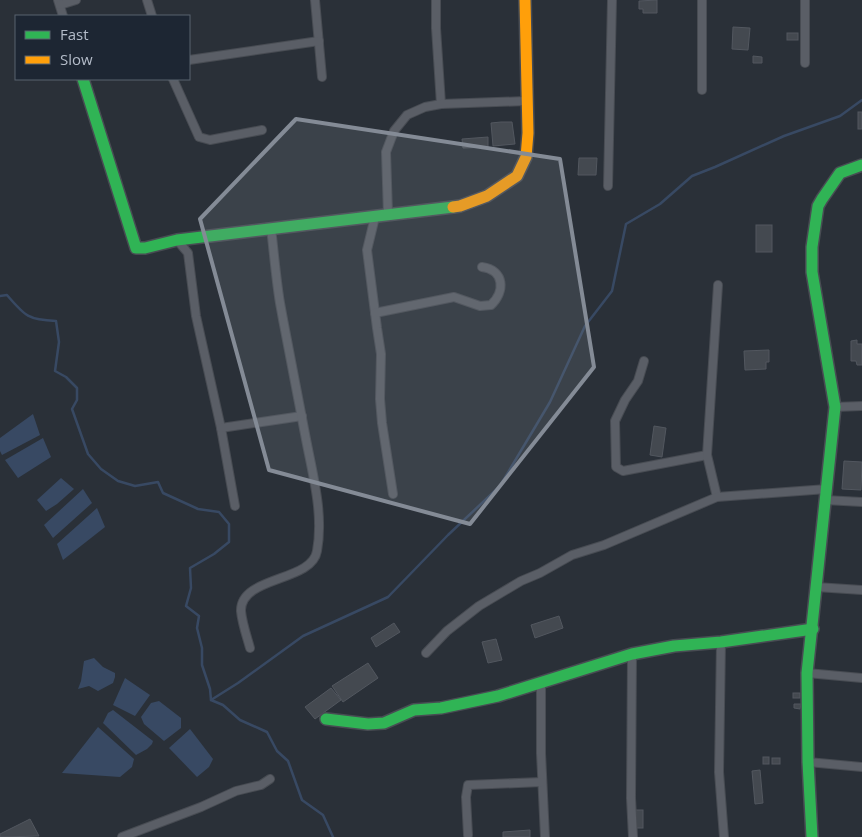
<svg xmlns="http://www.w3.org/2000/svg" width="862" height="837" viewBox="0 0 862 837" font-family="'Open Sans',sans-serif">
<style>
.water{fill:#384963}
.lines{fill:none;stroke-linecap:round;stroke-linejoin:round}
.stream{stroke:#384963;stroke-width:2.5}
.building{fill:#444950;stroke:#52575f}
.street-casing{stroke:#484c53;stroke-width:10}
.fast-casing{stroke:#484c53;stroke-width:14}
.slow-casing{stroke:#484c53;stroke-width:14}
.street{stroke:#5a5e66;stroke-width:8}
.fast{stroke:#30b455;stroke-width:11}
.slow{stroke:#ff9f0a;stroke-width:11}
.marked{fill:#848b96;fill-opacity:0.2;stroke:#848b96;stroke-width:4;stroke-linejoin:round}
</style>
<rect width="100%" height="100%" fill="#2a3038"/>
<!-- water -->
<g class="water">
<polygon points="33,414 40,435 2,455 0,451 0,438"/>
<polygon points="43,438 51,457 18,478 5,460"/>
<polygon points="61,478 74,489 57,504 46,511 37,500"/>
<polygon points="83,489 92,503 53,538 44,525"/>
<polygon points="97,508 105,527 63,560 57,544"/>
<polygon points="94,658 103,667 115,673 115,677 113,683 98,691 89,686 78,689 81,681 84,661"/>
<polygon points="125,678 150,695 135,716 113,705"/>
<polygon points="159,701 181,718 181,728 164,741 144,724 141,717 151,703"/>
<polygon points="113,710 153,741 152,744 147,749 136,755 103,723 108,713"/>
<polygon points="98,727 134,759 132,767 120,777 62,773"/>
<polygon points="190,729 213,759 209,767 197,777 169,748"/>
</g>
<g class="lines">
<!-- stream -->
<g class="stream">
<path d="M0 296 7 295C25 316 28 320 56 321L59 342 55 371 66 377 77 388V400L72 409 88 454 101 469 118 481 135 486 158 482 163 493 198 509 219 512 229 524V542L214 554 190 568 191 588 186 606 199 616 197 628 202 648V665L210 689 211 700 223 705 240 720 267 732 277 751 288 761 302 800 323 815 333 837"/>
<polyline points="211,700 238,683 303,636 388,597 448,535 500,486 550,402 585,326 612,291 626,224 660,204 692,176 715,167 784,136 840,116 862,100"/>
</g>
</g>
<!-- building -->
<g class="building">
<polygon points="657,0 657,13 643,13 643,9 639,9 639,1"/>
<polygon points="733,27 750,28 748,50 732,49"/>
<rect x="787" y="33" width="11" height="7"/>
<polygon points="753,56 762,57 762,63 753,63"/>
<rect x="858" y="112" width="4" height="17"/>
<polygon points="501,122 512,122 515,144 493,146 491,123"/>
<polygon points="488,137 488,147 463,148 462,139"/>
<polygon points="579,158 597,158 596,175 578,175"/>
<rect x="756" y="225" width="16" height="27"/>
<polygon points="857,340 857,344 862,344 862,365 857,365 856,361 851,361 851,341"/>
<polygon points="769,350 769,362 766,362 766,369 745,370 744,351"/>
<polygon points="654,426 666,428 662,457 650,455"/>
<polygon points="844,461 862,462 861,490 842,489"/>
<polygon points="559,616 563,628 535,638 531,625"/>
<polygon points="394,623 400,632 376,647 371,638"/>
<polygon points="496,639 502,660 488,663 482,642"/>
<polygon points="368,663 378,678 343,702 332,686"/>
<polygon points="331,688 341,700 315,719 305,707"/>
<rect x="793" y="693" width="7" height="5"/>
<polygon points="794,704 801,704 800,709 794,708"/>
<rect x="763" y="757" width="6" height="7"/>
<rect x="772" y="758" width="8" height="6"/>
<polygon points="760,770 763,803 755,804 752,771"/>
<rect x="635" y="810" width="8" height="18"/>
<polygon points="30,819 39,836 0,837 0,834"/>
<polygon points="530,830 530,837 503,837 503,832"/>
</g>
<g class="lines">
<!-- street casing -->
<g class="street-casing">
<g id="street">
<polyline points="58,0 63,16"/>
<polyline points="147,0 152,16"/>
<polyline points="315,0 322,77"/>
<polyline points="436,0 436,28 441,104"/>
<polyline points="702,0 702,90"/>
<polyline points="805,0 805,63"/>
<polyline points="60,5 76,0"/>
<polyline points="189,60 319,41"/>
<polyline points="173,79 199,137 210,140 262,130"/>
<polyline points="608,186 612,0"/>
<polyline points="388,214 386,152 394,131 407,115 425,107 441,104 526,101"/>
<polyline points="375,217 367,250 377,328 381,354 380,399 382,423 393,494"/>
<polyline points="177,240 188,253 196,316 221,428 235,506"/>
<path d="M375 313 454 297 480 306 491 305C505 292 505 270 482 267"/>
<polyline points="644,361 638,381 625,400 615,421 616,467 623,471 707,455"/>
<polyline points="835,407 862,406"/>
<polyline points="221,428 302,416"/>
<polyline points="717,497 707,455 718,285"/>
<polyline points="825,500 862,502"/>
<polyline points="816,587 862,590"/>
<polyline points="721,642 719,772 724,837"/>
<path d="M250 648C247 637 242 623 241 611 240 576 312 582 317 551 324 513 312 472 305 434 297 391 288 347 280 303 276 279 274 253 271 228"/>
<polyline points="426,653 447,631 479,606 521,581 540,573 572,555 604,545 717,497 827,489"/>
<polyline points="632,654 631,798 633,837"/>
<polyline points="807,673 862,678"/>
<polyline points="541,684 541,753 545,837"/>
<polyline points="808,762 862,767"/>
<polyline points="468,835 466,797 468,785 542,782"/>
<polyline points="122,837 201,807 236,791 261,785 270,779"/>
</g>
</g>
<!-- fast casing -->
<g class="fast-casing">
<g id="fast">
<polyline points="83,79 136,248 145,248 177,240 453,207"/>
<polyline points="326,719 368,724 384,723 414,710 441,708 498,696 632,654 674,646 721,642 813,629"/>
<polyline points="812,837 808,762 807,673 835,407 812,272 812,247 818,206 822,199 840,173 862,165"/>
</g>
</g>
<!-- slow casing -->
<g class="slow-casing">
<polyline id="slow" points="453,207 460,206 487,196 517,176 526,157 528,133 525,0"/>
</g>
<!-- street -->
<use href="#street" class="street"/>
<!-- fast -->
<use href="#fast" class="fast"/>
<!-- slow -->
<use href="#slow" class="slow"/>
</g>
<!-- marked area -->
<path class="marked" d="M296 119 560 159 594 367 470 524 269 470 200 219Z"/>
<!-- legend -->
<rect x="15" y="15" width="175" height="65" fill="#1d2633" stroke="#59626f"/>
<rect x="25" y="31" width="25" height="8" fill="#30b455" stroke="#59626f"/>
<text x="60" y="40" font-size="15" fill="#b4bcc9">Fast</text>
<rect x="25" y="56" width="25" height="8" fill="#ff9f0a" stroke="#59626f"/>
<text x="60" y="65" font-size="15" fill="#b4bcc9">Slow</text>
</svg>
